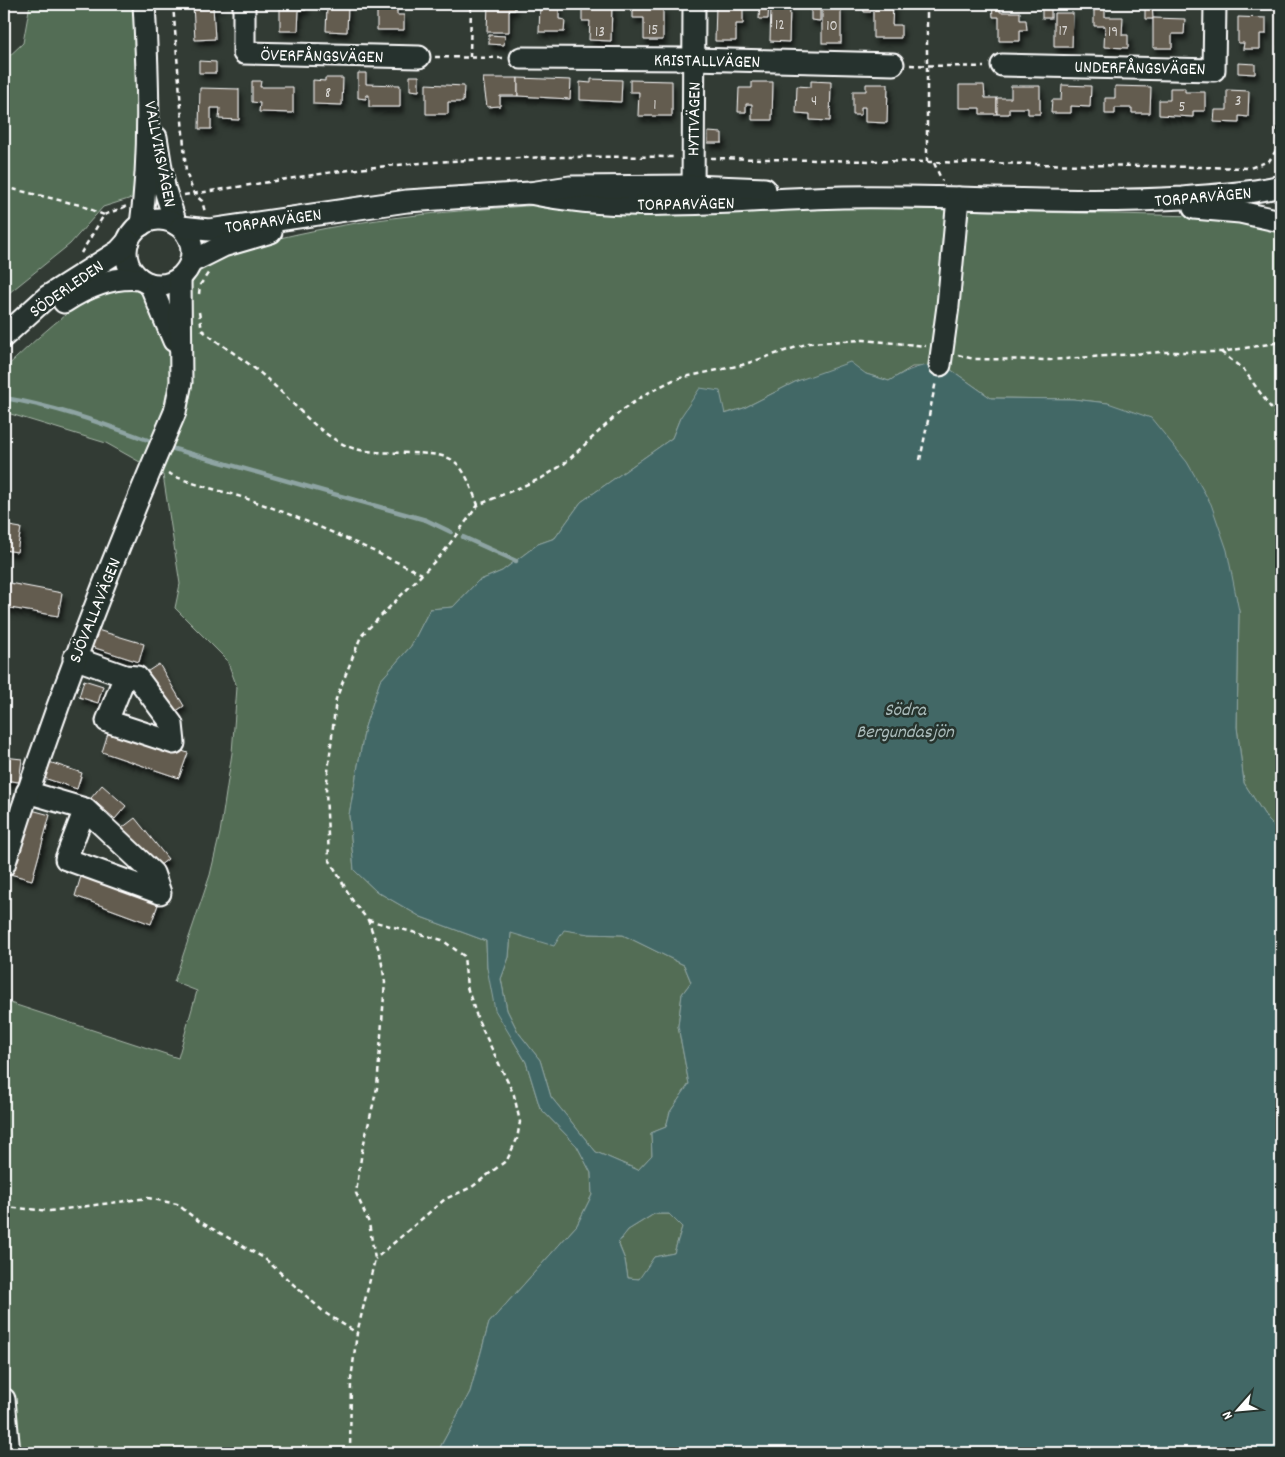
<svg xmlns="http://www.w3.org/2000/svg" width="1285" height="1457" viewBox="0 0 1285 1457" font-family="Dekko,sans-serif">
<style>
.green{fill:#526d54;stroke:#a8b6aa}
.water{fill:#436866;stroke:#8ea4a3;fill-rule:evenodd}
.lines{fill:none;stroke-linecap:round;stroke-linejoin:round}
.stream{stroke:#8ea4a3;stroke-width:4.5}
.building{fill:#645b4f;stroke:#fff;filter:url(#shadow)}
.minor-casing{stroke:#fff;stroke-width:25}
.path{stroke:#fff;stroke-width:2.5;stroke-dasharray:5 4;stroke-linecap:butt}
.minor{stroke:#26332d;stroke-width:21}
.labels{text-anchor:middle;stroke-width:5;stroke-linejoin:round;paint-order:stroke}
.number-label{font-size:15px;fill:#d8d6d3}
.street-label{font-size:18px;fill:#fff;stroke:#26332d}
.water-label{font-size:19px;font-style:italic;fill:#aabbba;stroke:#26332d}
</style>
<defs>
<filter id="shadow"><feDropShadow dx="3" dy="5.5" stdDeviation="2.5" flood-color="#0009"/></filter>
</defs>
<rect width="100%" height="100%" fill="#323b34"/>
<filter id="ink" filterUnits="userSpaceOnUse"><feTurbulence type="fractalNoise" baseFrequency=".02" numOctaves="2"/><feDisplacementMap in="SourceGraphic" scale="10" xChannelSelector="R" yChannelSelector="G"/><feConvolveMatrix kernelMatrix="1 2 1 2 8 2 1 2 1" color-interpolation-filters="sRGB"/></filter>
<g filter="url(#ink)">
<!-- green -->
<g class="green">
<polygon points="30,4 134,4 138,39 138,196 103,207 70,244 4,297 4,61 23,43"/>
<path d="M541 205 832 207 1196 216 1266 224 1281 235V833L1268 820 1244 783 1237 727 1239 611 1108 403 1073 399 991 398 947 367H912L889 381 866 374 797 381 744 408 724 414 680 418 672 438 581 502 555 538 538 544 502 571 478 581 453 607 430 609 411 646 380 681 365 727 349 815 354 870 376 891 421 917 486 941 487 968 514 1042 526 1062 540 1108 577 1146 591 1173 592 1195 577 1225 489 1323 470 1392 437 1453H4V1001L178 1058 197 991 174 982 210 875 220 833 232 753 237 687 227 660 175 608 180 584 163 475 106 443 4 412V369C31 345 90 284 127 285 140 285 154 294 168 292 184 289 188 276 198 266 203 261 214 255 221 252 239 245 261 242 280 238 368 217 452 211 541 205Z"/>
<polygon points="564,929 589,934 623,935 684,965 691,982 682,994 678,1026 689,1084 670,1112 666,1127 651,1133 652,1155 638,1170 596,1152 551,1097 540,1060 518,1032 507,1010 501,979 509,957 511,932 528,936"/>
<polygon points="654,1214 669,1214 682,1227 674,1253 654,1257 640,1279 628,1278 625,1260 618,1242 628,1230"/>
</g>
<!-- water -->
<path class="water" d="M850 362 866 374 889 381C907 370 925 361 947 367L991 398 1073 399 1108 403 1151 418 1187 462 1211 504 1227 550 1239 611 1237 727 1244 783 1268 820 1281 833V1453H437L470 1392 489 1323 577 1225 592 1195 591 1173 577 1146 540 1108 526 1062 495 1010 487 968 486 941 421 917 376 891 354 870 349 815 365 727 380 681 411 646 430 609 453 607 478 581 502 571 538 544 555 538 581 502 672 438 680 418 700 388 720 391 725 414 744 408 797 381ZM564 930 589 934 623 935 684 965 691 982 682 994 678 1026 689 1084 670 1112 666 1127 651 1133 652 1155 638 1170 596 1152 551 1097 540 1060 518 1032 507 1010 501 979 509 957 511 933 554 946ZM654 1214H669L682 1227 674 1253 654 1257 639 1279 628 1278 625 1260 618 1243 628 1230Z"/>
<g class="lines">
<!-- stream -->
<g class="stream">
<path d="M4 398C56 406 106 425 156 443"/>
<polyline points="167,447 426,520 451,532"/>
<polyline points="463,537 516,561"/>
</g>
</g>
<!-- building -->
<g class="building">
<polygon points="193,4 221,4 221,6 213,6 215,39 195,40"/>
<polygon points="280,4 306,4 306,10 299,10 298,31 280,31"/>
<polygon points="319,4 348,4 347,32 326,31 327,7 318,6"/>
<polygon points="377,4 397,4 397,15 404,15 404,30 377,30"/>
<polygon points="488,4 515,4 515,10 509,10 509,32 487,32"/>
<polygon points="531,4 559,4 559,19 565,20 564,32 539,32 540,6"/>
<polygon points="590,4 612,5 611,41 589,40 590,21 582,21 582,6 590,7"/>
<polygon points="633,4 642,4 642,8 663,8 663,40 644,40 644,18 633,18"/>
<polygon points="716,4 736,4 736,9 743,9 743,24 736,24 736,41 715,41"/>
<polygon points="760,4 769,4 768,19 759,19"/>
<polygon points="811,4 820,4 820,21 811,20"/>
<polygon points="863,4 871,4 871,12 864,12"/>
<polygon points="873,4 893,4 892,25 901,25 901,38 873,38"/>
<polygon points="992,4 1000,4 1000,12 1020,12 1020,20 1026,20 1027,30 1020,30 1020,41 999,41 999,17 993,17"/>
<rect x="1042" y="4" width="9" height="14"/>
<polygon points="1145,5 1152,5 1153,19 1145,19"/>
<polygon points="771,7 790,7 789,42 770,41"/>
<rect x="822" y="8" width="19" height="35"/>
<polygon points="1094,8 1105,8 1105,17 1123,17 1122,35 1128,35 1128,48 1104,47 1105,26 1094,26"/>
<polygon points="1054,13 1073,13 1072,47 1054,47"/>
<polygon points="1238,17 1266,18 1266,34 1260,34 1260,49 1243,49 1244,43 1238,43"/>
<polygon points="1153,18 1185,19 1184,34 1172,34 1172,48 1153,48"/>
<polygon points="489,35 505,36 504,45 489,44"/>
<polygon points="199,61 216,62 216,73 199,73"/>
<polygon points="1238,63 1255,64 1255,74 1238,73"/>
<polygon points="358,73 366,73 366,84 400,85 400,107 369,107 369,95 366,95 366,99 358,98"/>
<polygon points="410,76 419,76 419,91 410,90"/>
<polygon points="325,78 343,78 342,105 313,104 313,80 325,81"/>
<polygon points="483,78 518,78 518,96 500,96 500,106 487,107"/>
<polygon points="518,78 571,80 570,99 518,96"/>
<polygon points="591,79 622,80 621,102 580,100 580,82 591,83"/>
<polygon points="630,80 672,81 672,116 638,116 639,92 630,92"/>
<polygon points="252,81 261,81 260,87 293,87 293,113 259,112 260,103 252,102"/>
<polygon points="811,81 831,82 830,121 810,120 810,114 796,113 797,86 811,87"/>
<polygon points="752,82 773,82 772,120 752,120 752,104 746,104 746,112 738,112 739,88 752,88"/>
<polygon points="426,84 464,86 463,102 448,102 448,114 426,114"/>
<polygon points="866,84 888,84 887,123 865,122 865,107 861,107 861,115 853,115 853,91 866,91"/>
<polygon points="959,85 984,85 985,98 997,98 997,114 980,114 980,108 959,108"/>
<polygon points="1062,85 1091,86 1090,107 1071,106 1071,113 1051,113 1052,100 1061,100"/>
<polygon points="1011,86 1040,86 1040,114 1028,114 1028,108 1009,108 1009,114 997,114 997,98 1011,98"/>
<polygon points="1115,86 1151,87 1150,113 1132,113 1132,108 1115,108 1115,114 1105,114 1105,98 1115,98"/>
<polygon points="200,88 239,89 239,120 219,119 220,108 211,108 211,129 199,129"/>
<polygon points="1170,88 1185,88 1185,92 1205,92 1205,111 1193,111 1193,117 1159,115 1159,100 1170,100"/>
<polygon points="1227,90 1249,91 1248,117 1239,116 1239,123 1214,122 1215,110 1227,110"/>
<polygon points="708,132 722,133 722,143 708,143"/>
<polygon points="4,525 21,528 17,552 4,550"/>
<polygon points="4,582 62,593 58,616 4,607"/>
<polygon points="94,629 144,644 139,662 89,646"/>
<polygon points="159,664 184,706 170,715 145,673"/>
<polygon points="84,680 103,686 98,703 79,697"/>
<polygon points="110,727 188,753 179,778 102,752"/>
<polygon points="4,757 22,759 19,782 4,780"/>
<polygon points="49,762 82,773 77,789 44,778"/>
<polygon points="102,785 126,806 115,819 91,798"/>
<polygon points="28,809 50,815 32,880 10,874"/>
<polygon points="135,818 168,859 155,869 122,828"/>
<polygon points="82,873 160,899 151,924 75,896"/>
</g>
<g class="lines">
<!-- minor casing -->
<g class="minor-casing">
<g id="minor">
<polyline points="244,4 244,53 419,57"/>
<polyline points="521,58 693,59 893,64"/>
<polyline points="1002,65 1214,70 1215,4"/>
<polyline points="156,137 164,187 176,224"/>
<path d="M530 193C634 215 739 199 843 197 957 195 1070 205 1183 198 1215 195 1246 194 1277 187"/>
<polyline points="693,198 694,4"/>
<polyline points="1194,208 1240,212 1276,220"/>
<circle cx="159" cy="252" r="33"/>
<path d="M141 225C151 152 148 77 144 4"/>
<polyline points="181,227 209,230 407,201 530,193 570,187 692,186 765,189"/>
<polyline points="191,262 223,246 271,232"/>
<polyline points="150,284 174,341"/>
<path d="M64 302C87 287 112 276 140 279"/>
<polyline points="4,336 48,296 119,251 128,241"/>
<polyline points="940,365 948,306 958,198"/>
<polyline points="74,658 125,676 107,721 174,743 172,724 137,677 125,676"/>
<polyline points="27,792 85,809 66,859 160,893 153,873 85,809"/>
<path d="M4 865C53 711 111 560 175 412L181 382 180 278"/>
<polyline points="4,1399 9,1453"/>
</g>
</g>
<!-- path -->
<g class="path">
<polyline points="173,4 186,172 194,194 202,201 205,212"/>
<polyline points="435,57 504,58"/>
<polyline points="470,57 471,4"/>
<polyline points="910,65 984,67"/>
<polyline points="1277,149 1280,4"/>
<polyline points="711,158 1250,168 1269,161 1277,149 1281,149"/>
<polyline points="927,162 927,4"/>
<polyline points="934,163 942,181"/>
<polyline points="4,187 80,205 104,215"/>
<path d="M184 195C234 188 284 179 334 172 447 157 562 156 676 157"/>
<polyline points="81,253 104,215 127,206"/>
<polyline points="199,294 200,285 209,272"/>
<path d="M199 312 202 330C223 347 246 360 266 378 293 401 314 431 347 446 375 459 437 446 455 462 467 472 472 491 478 505"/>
<polyline points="1221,352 1244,370 1281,422"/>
<polyline points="958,355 974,359 1050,360 1161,352 1221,352 1281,342"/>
<polyline points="920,460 936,381"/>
<path d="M168 473C196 487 227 491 256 502 313 522 367 548 422 574"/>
<polyline points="1281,688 1281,709"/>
<polyline points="368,920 442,940 464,956 467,987 478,1020 514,1095 520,1122 517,1139 507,1160 472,1187 445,1199 375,1259"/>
<polyline points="4,1207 50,1211 148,1198 177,1204 197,1220 264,1258 325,1313 357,1333"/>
<polyline points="350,1453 351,1380 357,1333 375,1259 369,1223 356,1193 362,1151 377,1088 385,982 380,953 368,920 354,903 329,859 326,790 336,699 361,636 443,553 478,505 542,478 564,464 620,412 644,395 675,379 742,365 809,343 864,340 926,346"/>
</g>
<!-- minor -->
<use href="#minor" class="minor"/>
</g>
</g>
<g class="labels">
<!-- number labels -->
<g class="number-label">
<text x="780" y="29">12</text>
<text x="832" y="30">10</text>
<text x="653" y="34">15</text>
<text x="1063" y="35">17</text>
<text x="600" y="36">13</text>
<text x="1113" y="36">19</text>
<text x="328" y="97">8</text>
<text x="814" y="105">4</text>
<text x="1238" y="105">3</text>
<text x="655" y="109">1</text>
<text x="1182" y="111">5</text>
</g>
<!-- street labels -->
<g class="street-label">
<text transform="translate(322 55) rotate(1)" y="6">ÖVERFÅNGSVÄGEN</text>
<text transform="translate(707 60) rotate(1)" y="6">KRISTALLVÄGEN</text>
<text transform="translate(1140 67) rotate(1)" y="6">UNDERFÅNGSVÄGEN</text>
<text transform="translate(693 119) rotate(-89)" y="6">HYTTVÄGEN</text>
<text transform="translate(161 154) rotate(79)" y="6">VALLVIKSVÄGEN</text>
<text transform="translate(1203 196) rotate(-5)" y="6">TORPARVÄGEN</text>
<text transform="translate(686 203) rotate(-1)" y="6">TORPARVÄGEN</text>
<text transform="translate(273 220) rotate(-8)" y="6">TORPARVÄGEN</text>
<text transform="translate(66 288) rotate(-35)" y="6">SÖDERLEDEN</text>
<text transform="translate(94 610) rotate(-68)" y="6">SJÖVALLAVÄGEN</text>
</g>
<!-- water labels -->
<g class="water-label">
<text x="905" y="715">Södra<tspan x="905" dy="22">Bergundasjön</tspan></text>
</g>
</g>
<!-- margin -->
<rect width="1285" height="1457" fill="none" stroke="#26332d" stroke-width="20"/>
<rect x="10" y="10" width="1265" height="1437" fill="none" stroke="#fff" stroke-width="2" filter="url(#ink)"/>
<!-- north arrow -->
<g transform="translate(1238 1410) rotate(243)" stroke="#26332d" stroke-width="4" paint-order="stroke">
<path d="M0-4L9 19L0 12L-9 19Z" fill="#ffffff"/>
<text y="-8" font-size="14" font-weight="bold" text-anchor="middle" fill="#ffffff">N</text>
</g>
</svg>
